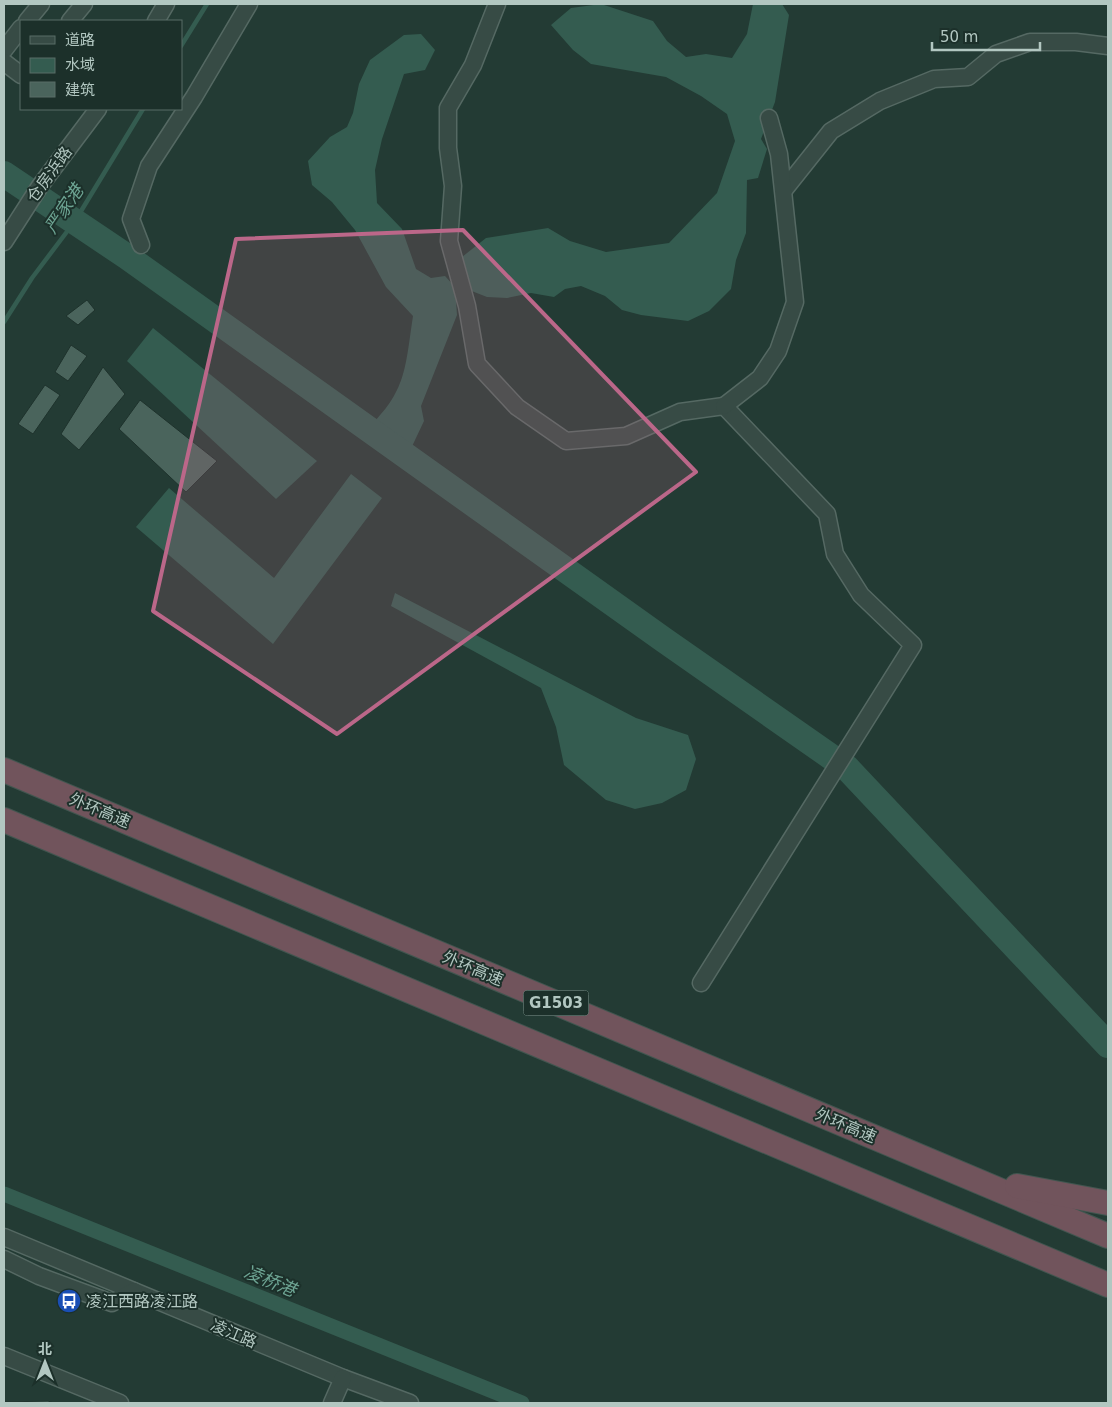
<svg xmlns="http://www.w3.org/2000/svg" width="1112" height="1407" viewBox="0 0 1112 1407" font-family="'DejaVu Sans','Noto Sans SC',sans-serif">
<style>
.water{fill:#345c50}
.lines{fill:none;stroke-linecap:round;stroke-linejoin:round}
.stream{stroke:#345c50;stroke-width:4.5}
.canal{stroke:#345c50;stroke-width:15}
.river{stroke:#345c50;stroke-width:26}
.building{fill:#4a645c;stroke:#1e322c}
.minor-casing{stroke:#556963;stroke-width:19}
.highway-casing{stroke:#425650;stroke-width:26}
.minor{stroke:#374b45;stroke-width:16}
.highway{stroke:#71545c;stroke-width:24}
.marked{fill:#bb6789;fill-opacity:0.2;stroke:#bb6789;stroke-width:4;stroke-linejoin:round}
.labels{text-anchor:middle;stroke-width:4;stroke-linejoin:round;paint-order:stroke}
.shield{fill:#1c302a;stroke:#859a94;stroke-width:1}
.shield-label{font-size:15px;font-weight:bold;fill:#b2c7c1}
.street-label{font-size:16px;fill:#b2c7c1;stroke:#1c302a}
.poi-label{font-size:16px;fill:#b2c7c1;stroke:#1c302a;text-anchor:start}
.water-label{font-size:18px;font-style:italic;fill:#6da493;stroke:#1c302a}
</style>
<rect width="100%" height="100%" fill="#233b34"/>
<!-- water -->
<g class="water">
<polygon points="601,4 653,21 667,41 686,57 706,54 732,58 747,34 753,4 782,4 789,15 775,102 761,139 767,149 758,178 747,180 746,233 736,260 731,289 709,311 688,321 641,315 622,310 605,296 581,286 565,289 554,297 531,293 507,298 487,297 464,288 462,257 486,238 548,228 570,241 606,252 669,243 717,193 735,141 727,114 701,96 666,77 591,64 573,50 551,25 571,8"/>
<path d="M421 34 435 50 425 70 404 74 382 139 375 170 377 203 402 229 416 269 431 278 445 276 455 287 457 315 421 406 424 421 407 457 367 429C407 391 405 368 413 316L386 287 355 230 332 202 312 185 308 161 330 137 347 127 353 113 359 84 370 60 404 35Z"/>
<polygon points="153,328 317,461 276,499 127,361"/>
<polygon points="351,474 382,498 273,644 136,527 169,488 274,578"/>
<polygon points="395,593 636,718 688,735 696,759 686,790 662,803 635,809 606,800 564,765 556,727 541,688 391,606"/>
</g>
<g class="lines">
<!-- stream -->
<g class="stream">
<polyline points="181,46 207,4"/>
<polyline points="4,322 32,278 75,221 143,109"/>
</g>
<!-- canal -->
<polyline class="canal" points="4,1194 522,1403"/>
<!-- river -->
<polyline class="river" points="4,174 126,256 664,640 847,768 1108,1045"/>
</g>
<!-- building -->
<g class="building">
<polygon points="87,300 95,310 78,325 66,316"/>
<polygon points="71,345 87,356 68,381 55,372"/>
<polygon points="103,367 125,394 79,450 61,434"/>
<polygon points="45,385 60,395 33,434 18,424"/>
<polygon points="140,400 217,461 186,492 119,429"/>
<polygon points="48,1401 54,1403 4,1403 4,1402"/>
</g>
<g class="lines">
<!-- minor casing -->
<g class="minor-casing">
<g id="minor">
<polyline points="497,4 473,65 448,108 448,148 453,186 449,241 467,306 477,364 517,407 566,441 626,436 680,412 724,406 827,514 835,554 861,595 913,645 701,983"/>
<polyline points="27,21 41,4"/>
<polyline points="70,21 84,4"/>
<polyline points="156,21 166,4"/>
<polyline points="4,50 21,28"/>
<polyline points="4,62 21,75"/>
<polyline points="784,190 831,131 880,101 934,79 968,77 996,54 1030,42 1076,42 1108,46"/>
<polyline points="4,242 40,186 98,109"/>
<polyline points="141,245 131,219 149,166 194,97 249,4"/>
<polyline points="724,406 760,378 778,351 795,302 779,154 769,118"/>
<polyline points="4,1237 343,1378 410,1403"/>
<polyline points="4,1259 39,1276 112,1303 134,1291"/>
<polyline points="4,1356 120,1403"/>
<polyline points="332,1403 343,1378"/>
</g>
</g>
<!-- highway casing -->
<g class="highway-casing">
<g id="highway">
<polyline points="4,770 1108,1236"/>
<polyline points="4,820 1108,1285"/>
<polyline points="1017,1186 1108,1203"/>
</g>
</g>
<!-- minor -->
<use href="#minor" class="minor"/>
<!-- highway -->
<use href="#highway" class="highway"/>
</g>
<!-- marked area -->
<path class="marked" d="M463 230 696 472 337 734 153 611 236 239Z"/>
<!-- icons -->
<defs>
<g id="bus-disc" transform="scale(1.25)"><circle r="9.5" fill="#1a4fb4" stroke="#1c302a"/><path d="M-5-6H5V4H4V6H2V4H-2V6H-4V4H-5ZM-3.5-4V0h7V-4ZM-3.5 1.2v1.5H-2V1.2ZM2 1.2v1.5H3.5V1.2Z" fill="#fff"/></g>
</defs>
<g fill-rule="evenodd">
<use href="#bus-disc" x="69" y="1301"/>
</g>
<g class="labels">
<!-- shield labels -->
<rect class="shield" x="523.5" y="990.5" width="65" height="25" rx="4"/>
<g class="shield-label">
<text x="556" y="1008">G1503</text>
</g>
<!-- street labels -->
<g class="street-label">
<text transform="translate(49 174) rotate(-54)" y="6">仓房浜路</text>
<text transform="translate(100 810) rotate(23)" y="6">外环高速</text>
<text transform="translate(473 968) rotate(23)" y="6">外环高速</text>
<text transform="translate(846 1125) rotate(23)" y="6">外环高速</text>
<text transform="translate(234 1333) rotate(23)" y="6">凌江路</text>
</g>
<!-- poi labels -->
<g class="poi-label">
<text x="86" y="1307">凌江西路凌江路</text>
</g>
<!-- water labels -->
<g class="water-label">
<text transform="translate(64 209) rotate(-56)" y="6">严家港</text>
<text transform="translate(270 1281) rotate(22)" y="6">凌桥港</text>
</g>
</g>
<!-- border -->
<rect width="1112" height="1407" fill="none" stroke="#b2c7c1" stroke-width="10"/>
<!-- legend -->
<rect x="20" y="20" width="162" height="90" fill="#1c302a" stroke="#586c66"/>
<rect x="30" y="36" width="25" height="8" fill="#374b45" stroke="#586c66"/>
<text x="65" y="45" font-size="15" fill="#b2c7c1">道路</text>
<rect x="30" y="58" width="25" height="15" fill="#345c50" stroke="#586c66"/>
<text x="65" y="70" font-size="15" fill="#b2c7c1">水域</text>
<rect x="30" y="82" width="25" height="15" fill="#4a645c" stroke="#586c66"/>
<text x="65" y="95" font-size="15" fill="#b2c7c1">建筑</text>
<!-- north arrow -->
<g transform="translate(45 1362)" stroke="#1c302a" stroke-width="4" paint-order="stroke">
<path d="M0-4L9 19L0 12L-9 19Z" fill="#b2c7c1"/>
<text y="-8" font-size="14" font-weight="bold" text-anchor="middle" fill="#b2c7c1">北</text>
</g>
<!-- scale -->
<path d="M932 42v8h108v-8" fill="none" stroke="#b2c7c1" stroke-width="2.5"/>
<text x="940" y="42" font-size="15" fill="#b2c7c1" stroke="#1c302a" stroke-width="4" paint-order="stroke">50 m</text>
</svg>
